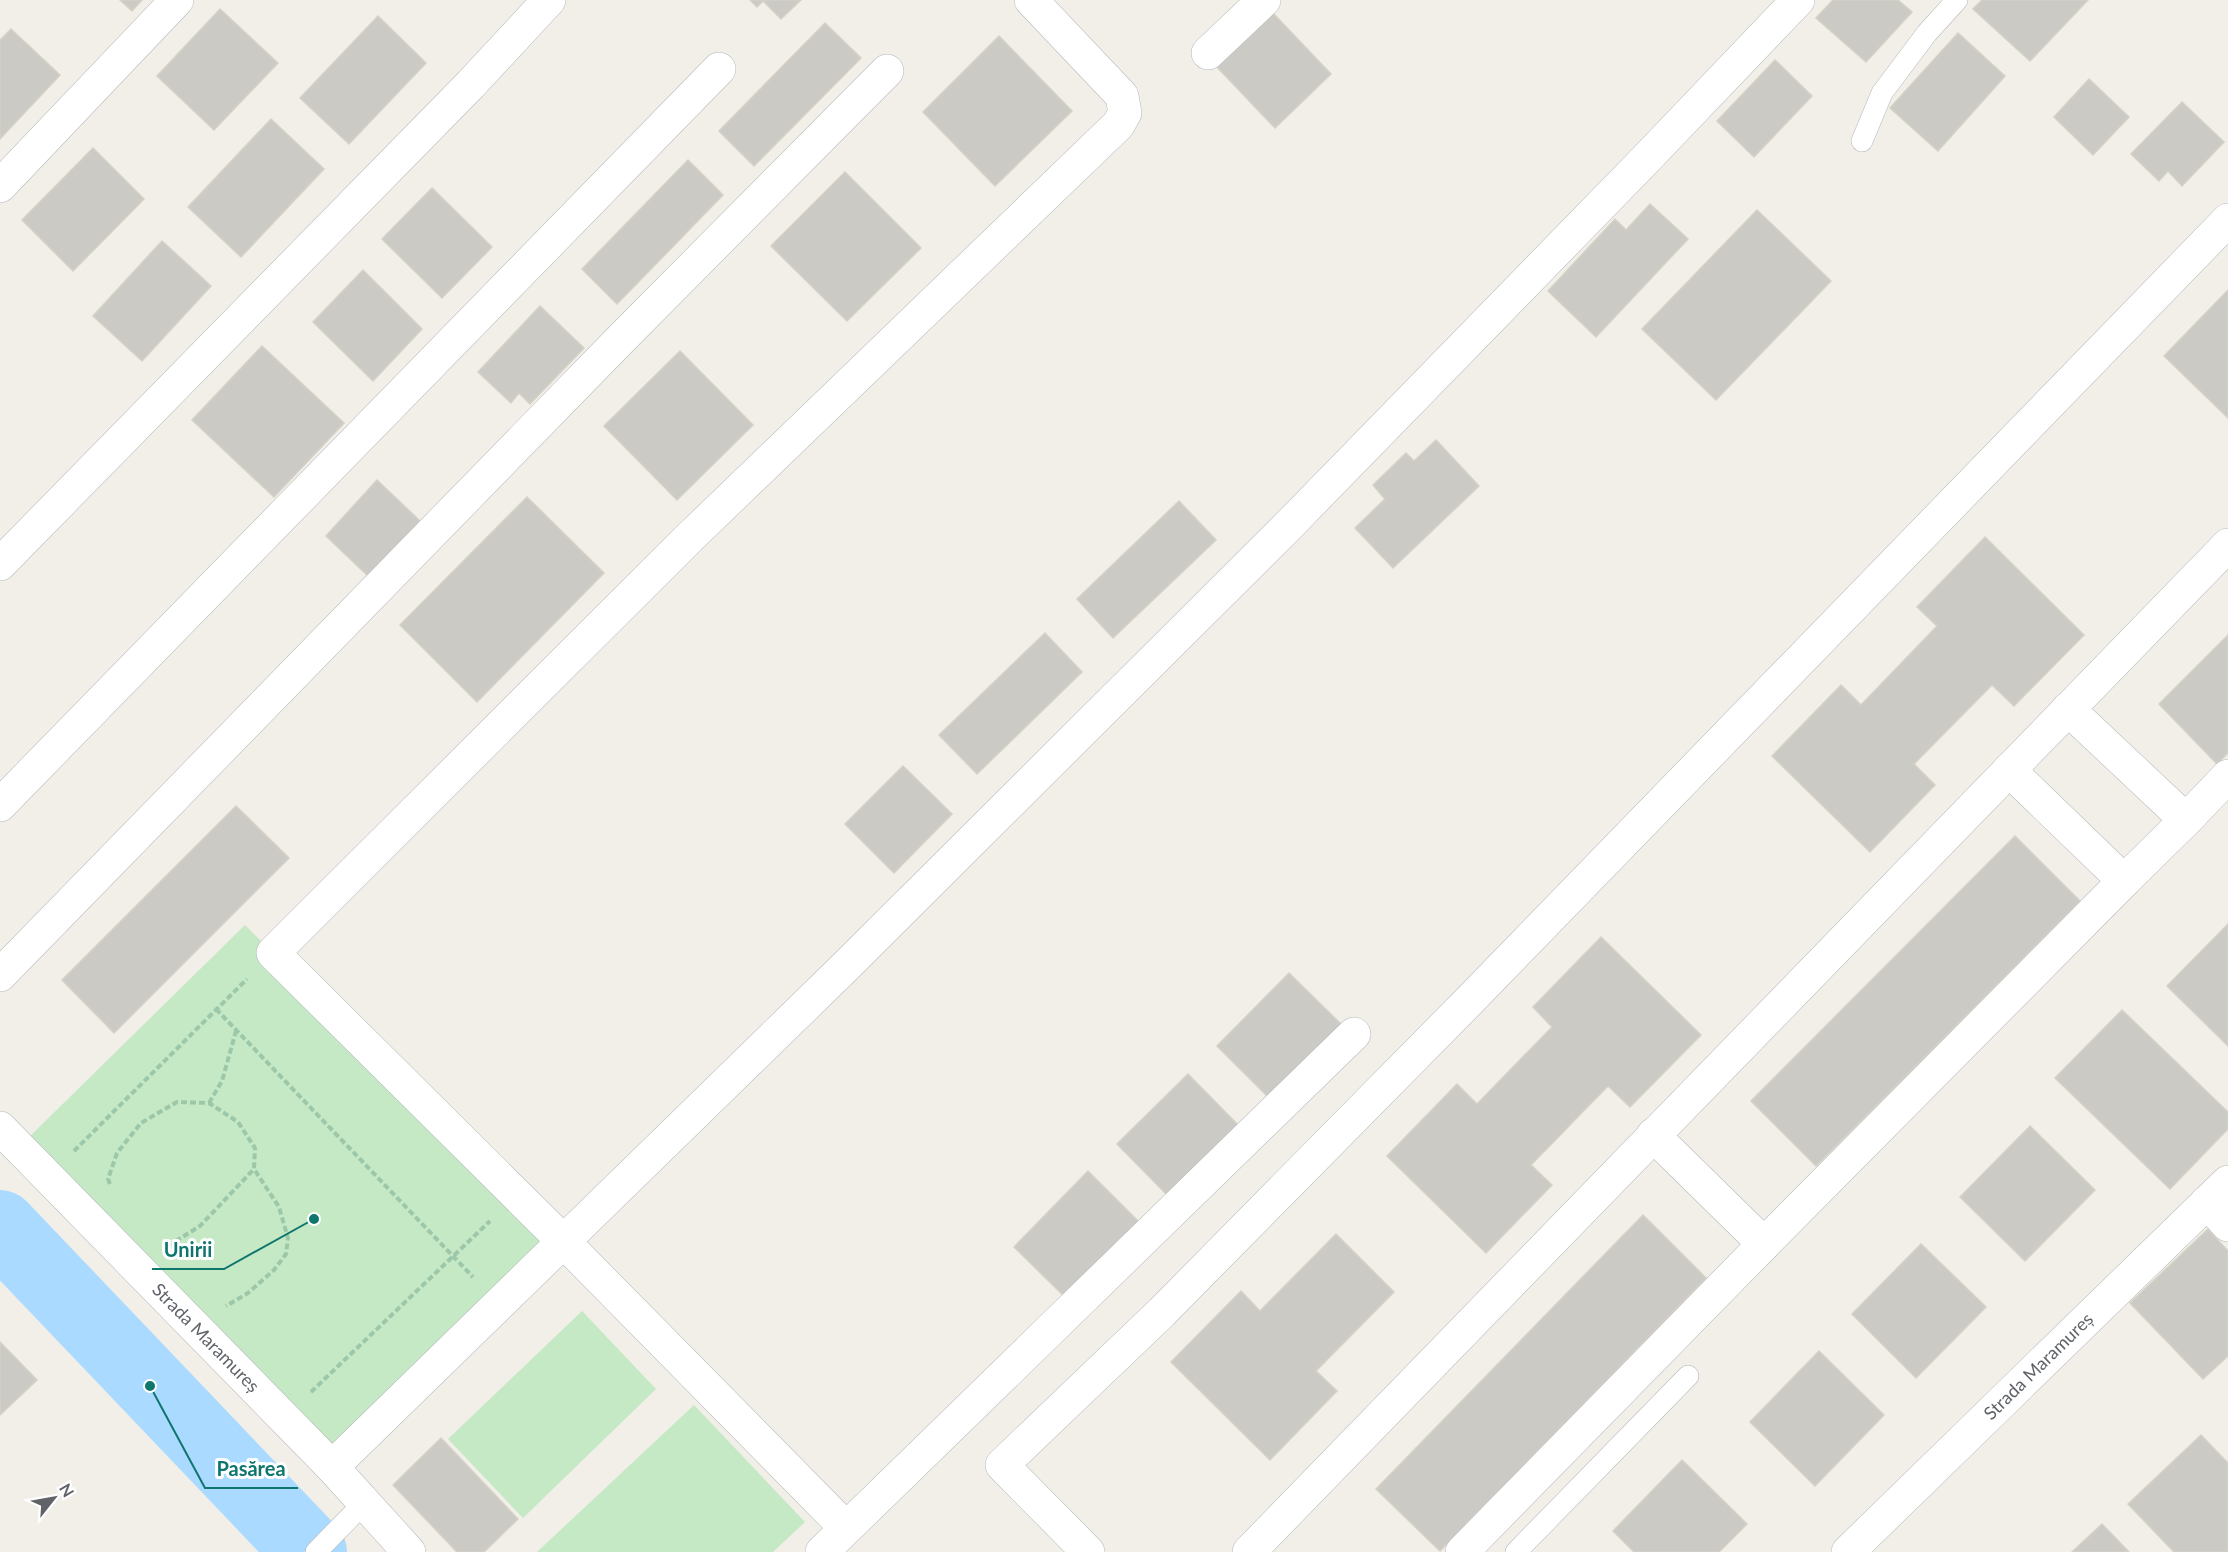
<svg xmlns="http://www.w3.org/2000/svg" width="2228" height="1552" viewBox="0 0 2228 1552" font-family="Lato,sans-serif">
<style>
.green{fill:#c5e8c5}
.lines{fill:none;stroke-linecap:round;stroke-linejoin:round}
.river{stroke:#aadaff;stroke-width:74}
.building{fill:#cccac5;stroke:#d6d1c6;stroke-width:1.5}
.service-casing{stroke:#b5b8bc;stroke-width:22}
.minor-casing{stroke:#b5b8bc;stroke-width:34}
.path{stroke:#9cc7a9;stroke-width:4;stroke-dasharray:6 3;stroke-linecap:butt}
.service{stroke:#fff;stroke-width:21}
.minor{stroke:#fff;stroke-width:33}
.labels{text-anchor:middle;stroke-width:6;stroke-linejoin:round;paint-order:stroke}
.street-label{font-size:18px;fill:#5f6368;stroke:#fff}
.leader{fill:none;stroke:#0f766e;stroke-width:2}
.callout-dot{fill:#0f766e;stroke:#fff;stroke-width:2}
.callout-label{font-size:20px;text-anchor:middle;font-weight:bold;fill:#0f766e;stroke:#fff;stroke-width:6;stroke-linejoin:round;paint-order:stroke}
</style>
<rect width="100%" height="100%" fill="#f1efe8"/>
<!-- green -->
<g class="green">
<polygon points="245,925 564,1242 332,1467 19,1147"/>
<polygon points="582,1311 656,1389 523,1518 448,1439"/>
<polygon points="694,1405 805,1522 773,1552 537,1552"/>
</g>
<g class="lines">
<!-- river -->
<polyline class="river" points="0,1227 310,1552"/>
</g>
<!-- building -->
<g class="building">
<polygon points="120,0 142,0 132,11"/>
<polygon points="750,0 801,0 781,19 763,1 757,7"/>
<polygon points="1833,0 1898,0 1912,12 1866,62 1816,18"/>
<polygon points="1982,0 2088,0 2030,61 1973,9"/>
<polygon points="220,9 278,63 214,130 157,76"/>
<polygon points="1272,12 1331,74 1275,128 1216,66"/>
<polygon points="378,16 426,63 349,144 300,98"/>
<polygon points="825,23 861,58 754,166 719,131"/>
<polygon points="11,29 60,75 0,139 0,40"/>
<polygon points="1958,33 2005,76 1938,151 1890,108"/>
<polygon points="999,36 1072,111 995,186 923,112"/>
<polygon points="1775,60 1812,96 1754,157 1717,121"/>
<polygon points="2089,79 2129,117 2093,155 2054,117"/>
<polygon points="2182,102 2224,142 2182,186 2168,171 2159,181 2131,154"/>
<polygon points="271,119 324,169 241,257 188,207"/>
<polygon points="93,148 144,199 73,271 22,220"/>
<polygon points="688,160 723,195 617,304 582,269"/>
<polygon points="845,172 921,248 847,321 771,246"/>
<polygon points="432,188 492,247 442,298 382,239"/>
<polygon points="1650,204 1688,239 1596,337 1548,291 1615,219 1626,230"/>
<polygon points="1757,210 1831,281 1716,400 1642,329"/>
<polygon points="162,241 211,286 142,361 93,316"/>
<polygon points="363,270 422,329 373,381 313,322"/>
<polygon points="2228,290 2228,418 2164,356"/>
<polygon points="540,306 584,348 530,404 519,393 511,403 478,372"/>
<polygon points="262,346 344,423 274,497 192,420"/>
<polygon points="680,351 753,425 677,500 604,426"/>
<polygon points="1436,440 1479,486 1393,568 1355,528 1385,499 1373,485 1406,453 1414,461"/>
<polygon points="377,480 420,521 368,576 326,536"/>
<polygon points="527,497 604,573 477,702 400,625"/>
<polygon points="1179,501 1216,540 1113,638 1077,599"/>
<polygon points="1985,537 2084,635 2014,706 1992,685 1914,764 1935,785 1870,852 1772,756 1841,685 1861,705 1937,626 1917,607"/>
<polygon points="1045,633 1082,672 977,774 939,735"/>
<polygon points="2228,635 2228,753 2217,764 2159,704"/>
<polygon points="903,766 952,814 894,873 845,824"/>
<polygon points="236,806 289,858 114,1033 62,980"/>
<polygon points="2015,836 2080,901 1816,1166 1751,1101"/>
<polygon points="2228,924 2228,1046 2167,986"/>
<polygon points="1601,937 1701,1035 1630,1107 1608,1086 1531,1165 1552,1185 1486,1253 1387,1156 1457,1084 1477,1104 1552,1027 1533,1007"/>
<polygon points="1289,973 1343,1026 1270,1099 1217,1046"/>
<polygon points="2122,1010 2228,1112 2228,1129 2170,1189 2055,1078"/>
<polygon points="1188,1074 1244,1131 1173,1201 1117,1144"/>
<polygon points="2030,1126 2095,1190 2025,1261 1960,1197"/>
<polygon points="1088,1171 1143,1226 1069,1301 1014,1247"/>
<polygon points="1643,1215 1706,1278 1440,1551 1376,1489"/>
<polygon points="2208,1229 2228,1251 2228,1356 2203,1379 2130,1303"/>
<polygon points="1336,1234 1394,1292 1316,1371 1337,1391 1270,1460 1171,1362 1241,1291 1260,1311"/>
<polygon points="1921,1244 1986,1307 1916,1378 1852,1314"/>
<polygon points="0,1342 37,1380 0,1415"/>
<polygon points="1819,1351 1884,1415 1815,1486 1750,1422"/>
<polygon points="2201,1435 2228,1463 2228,1552 2174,1552 2128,1504"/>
<polygon points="441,1438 518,1519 484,1552 457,1552 393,1485"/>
<polygon points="1682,1460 1747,1524 1719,1552 1634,1552 1613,1531"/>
<polygon points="2102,1524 2129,1552 2072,1552"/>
</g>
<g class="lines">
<!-- service casing -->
<g class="service-casing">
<g id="service">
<polyline points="1862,141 1882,93 1927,33 1957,0"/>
<polyline points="316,1552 363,1504"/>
<polyline points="1516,1552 1688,1376"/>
</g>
</g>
<!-- minor casing -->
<g class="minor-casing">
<g id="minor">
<polyline points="1208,53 1264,0"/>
<polyline points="0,186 177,0"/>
<polyline points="0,564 471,84 549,0"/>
<polyline points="2068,709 2186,820 2228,776"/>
<polyline points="2009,770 2124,881 2186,820"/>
<polyline points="0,805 719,69"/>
<polyline points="0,975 621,339 887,71"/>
<path id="s1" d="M0 1128 332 1467 409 1552"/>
<polyline points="1653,1135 1764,1244 2124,881"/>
<polyline points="2207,1202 2228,1225"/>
<polyline points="332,1467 845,967 1290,524 1647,158 1798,0"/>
<polyline points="846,1528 564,1242 273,953 687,540 1118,125 1125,113 1122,96 1031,0"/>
<polyline points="822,1552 1354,1034"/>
<polyline points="1088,1552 1002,1465 1162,1312 1470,1000 2228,220"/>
<polyline points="1249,1552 2228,545"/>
<polyline points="1462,1552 1764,1244"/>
<path id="s2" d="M1848 1552 2228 1182"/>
</g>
</g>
<!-- path -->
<g class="path">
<polyline points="216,1009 473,1277"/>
<polyline points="209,1103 222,1081 236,1031"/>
<polyline points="74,1151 247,979"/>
<polyline points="110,1184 108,1179 117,1153 141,1123 177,1102 209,1103 238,1122 255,1148 254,1169 279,1207 288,1238 286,1254 274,1270 248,1293 226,1306"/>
<polyline points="168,1246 200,1226 254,1169"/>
<polyline points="311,1392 490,1221"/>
</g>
<!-- service -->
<use href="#service" class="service"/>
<!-- minor -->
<use href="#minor" class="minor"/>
</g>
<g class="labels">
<!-- street labels -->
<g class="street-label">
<text dy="6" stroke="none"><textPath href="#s1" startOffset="294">Strada Maramureș</textPath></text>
<text dy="6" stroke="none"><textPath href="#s2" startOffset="266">Strada Maramureș</textPath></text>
</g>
</g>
<!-- callouts -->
<path class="leader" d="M314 1219L224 1269H152M150 1386L205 1488H298"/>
<g class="callout-dot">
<circle cx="314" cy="1219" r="6"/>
<circle cx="150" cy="1386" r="6"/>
</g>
<g class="callout-label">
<text x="188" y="1257">Unirii</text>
<text x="251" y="1476">Pasărea</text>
</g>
<!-- north arrow -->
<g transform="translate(54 1498) rotate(59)" stroke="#ffffff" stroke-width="4.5" paint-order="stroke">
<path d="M0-4.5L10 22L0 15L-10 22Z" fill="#5f6368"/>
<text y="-9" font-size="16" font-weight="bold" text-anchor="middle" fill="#5f6368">N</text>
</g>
</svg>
